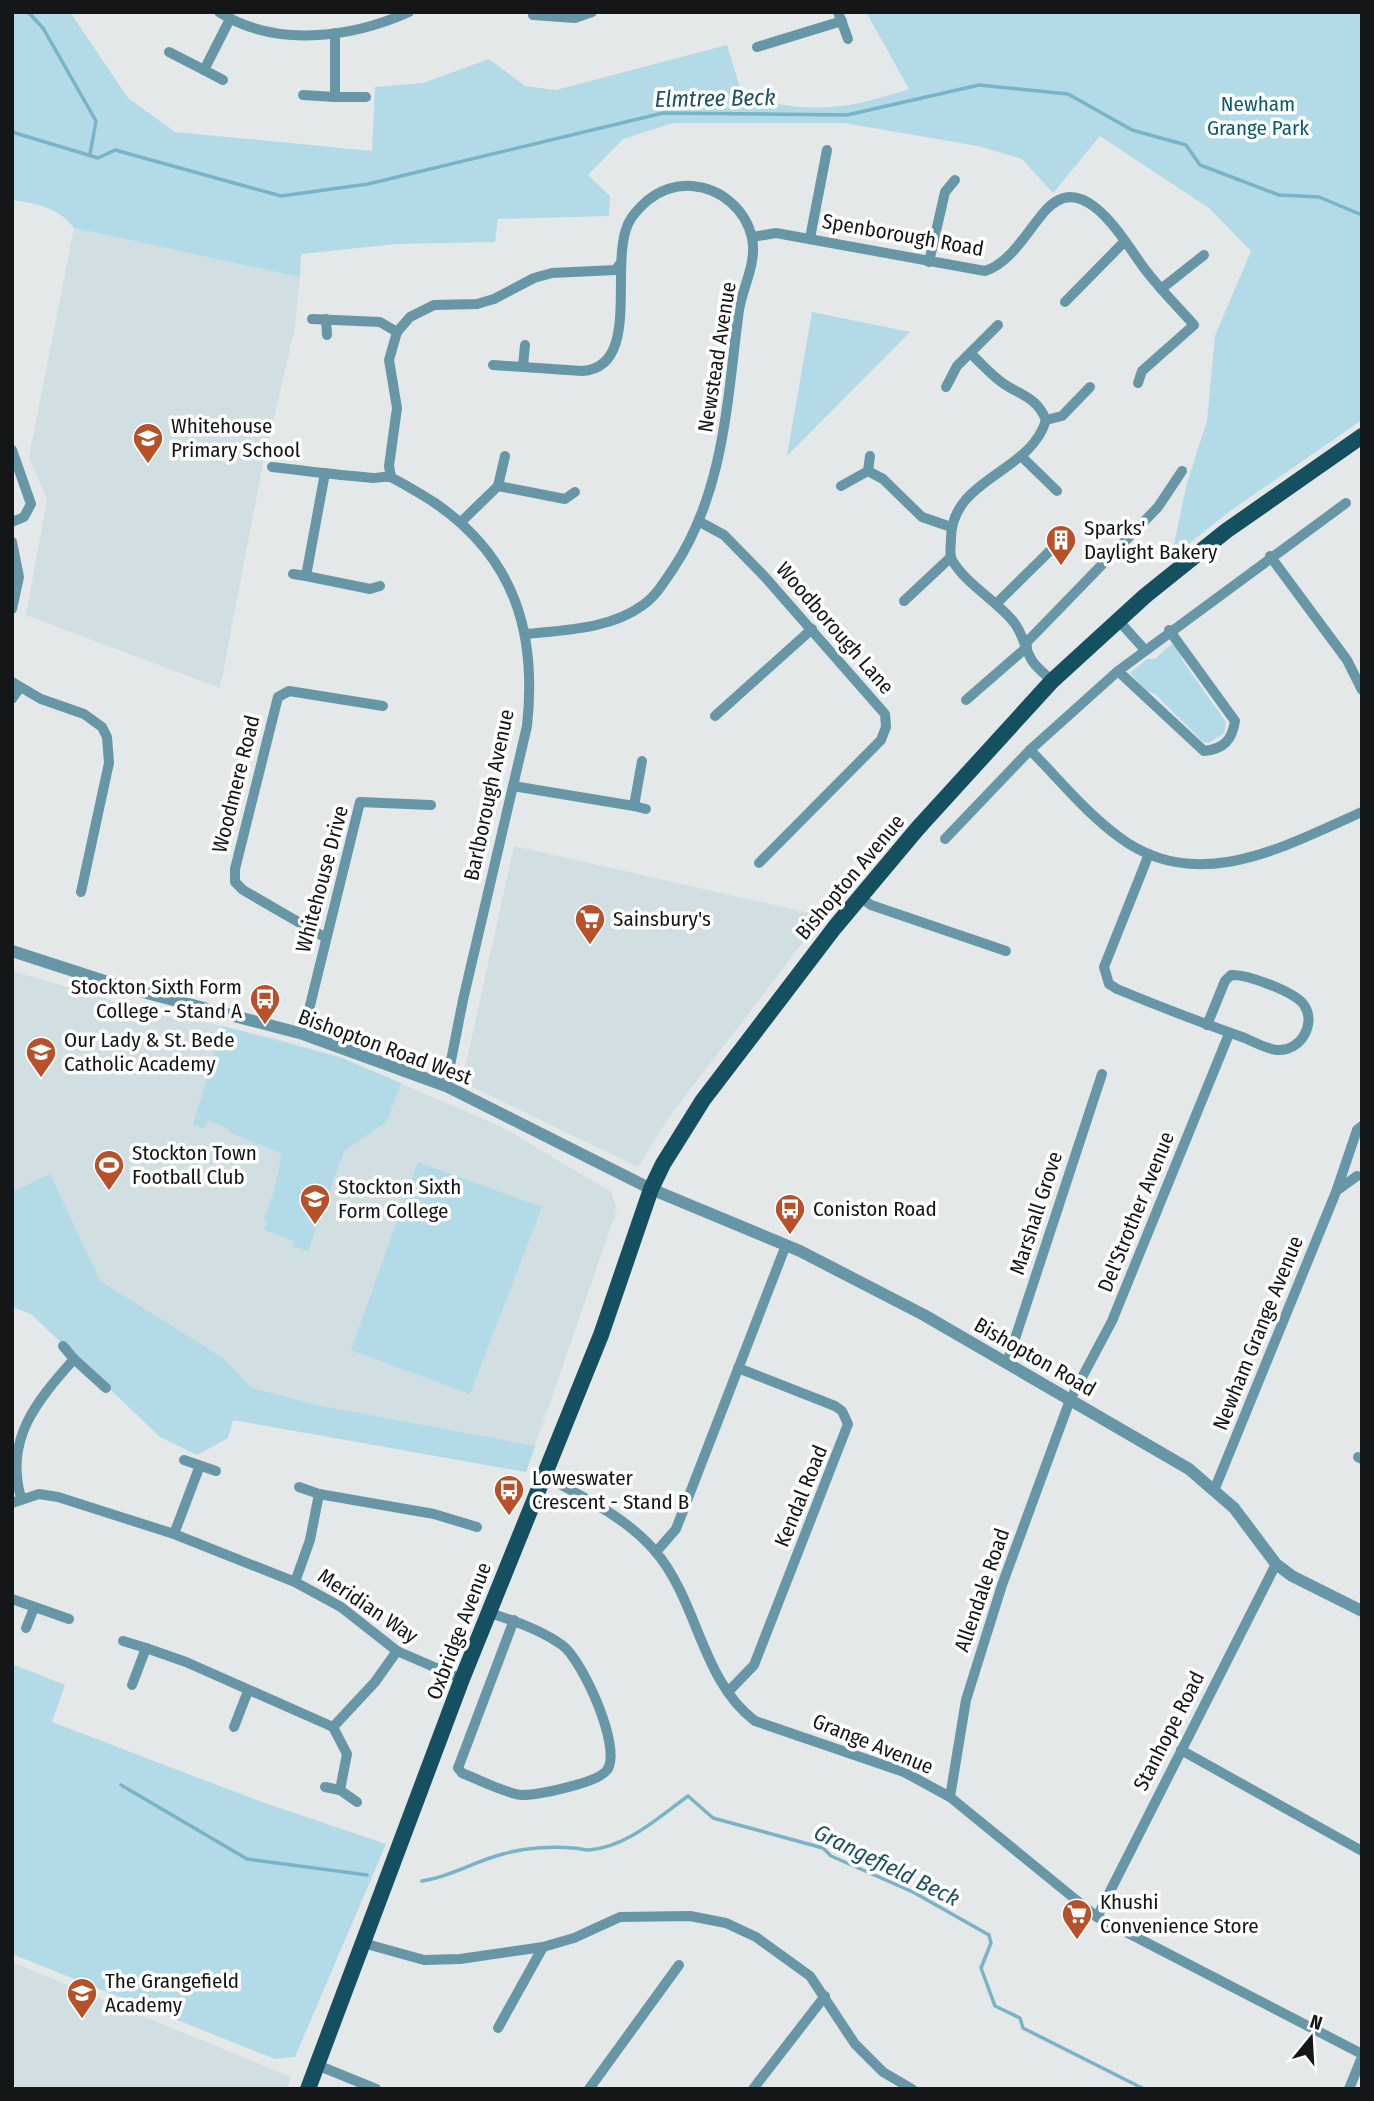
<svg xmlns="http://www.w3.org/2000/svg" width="1374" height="2101" viewBox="0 0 1374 2101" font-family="'Fira Sans Condensed',sans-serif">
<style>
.built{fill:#d1dee2}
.green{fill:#b3dae7}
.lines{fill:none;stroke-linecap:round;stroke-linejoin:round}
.stream{stroke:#79b3c6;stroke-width:3.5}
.minor{stroke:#6797a7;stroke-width:10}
.tertiary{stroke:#6797a7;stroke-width:12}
.primary{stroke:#145060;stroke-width:16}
.labels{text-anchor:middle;stroke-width:7;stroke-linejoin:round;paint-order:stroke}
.park-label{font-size:21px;fill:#0b5c70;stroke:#fff}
.street-label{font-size:21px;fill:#151617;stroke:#fff}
.poi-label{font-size:21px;fill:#151617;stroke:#fff;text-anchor:start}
.water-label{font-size:23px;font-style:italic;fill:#205160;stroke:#fff}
</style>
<rect width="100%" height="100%" fill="#e4e8e9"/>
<!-- built -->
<g class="built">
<polygon points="74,228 300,277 295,327 261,473 220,688 26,615 47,500 29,457"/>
<polygon points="514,846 823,916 670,1116 638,1167 462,1082"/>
<polygon points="12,971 101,997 141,1013 200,1021 282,1040 342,1058 502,1127 611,1192 617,1209 527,1469 238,1410 12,1243"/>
<polygon points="12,1962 291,2077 287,2089 12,2089"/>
</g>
<!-- green -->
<g class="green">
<path d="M12 12H70L128 98 175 132 372 151 375 87 423 83 489 59 525 86 556 90 727 45 743 97C812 113 842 111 909 89L866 12H1362V420L1230 511 1171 558 1187 483 1207 421 1215 336 1251 251 1209 208 1100 136 1053 193 1022 159 978 146 844 123H673L623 139 588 175 610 196 609 216 498 219 495 242 396 244 301 254 300 277 74 228C60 208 35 203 12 200Z"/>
<polygon points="812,312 910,332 787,456"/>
<polygon points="1172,644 1181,650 1182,660 1226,722 1224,733 1209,743 1203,742 1155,694 1146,691 1130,673 1147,659 1155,659"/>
<polygon points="222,1026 342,1058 401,1083 387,1121 344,1151 308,1251 293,1246 294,1241 264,1230 267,1221 264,1219 274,1191 282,1154 231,1133 227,1128 208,1120 204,1128 193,1125"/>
<polygon points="418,1162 542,1207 470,1394 351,1350"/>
<polygon points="50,1174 100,1281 223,1358 252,1388 316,1405 535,1446 526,1472 233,1420 228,1438 197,1455 160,1437 31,1314 12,1307 12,1192"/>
<polygon points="12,1664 65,1685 52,1722 259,1801 386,1844 295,2057 275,2059 12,1954"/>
</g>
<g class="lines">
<!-- stream -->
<g class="stream">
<polyline points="28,12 43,28 96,121 90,154"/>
<polyline points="12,132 98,158 115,150 281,196 368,184 663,113 847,115 979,85 1068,94 1132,130 1186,145 1200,165 1279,195 1319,197 1362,215"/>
<polyline points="121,1785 247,1859 367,1875"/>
<path d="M422 1881C450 1877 475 1861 503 1854 524 1848 552 1846 573 1848 579 1848 583 1850 589 1850 627 1847 659 1817 688 1796L713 1818 823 1848 831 1856 913 1892 989 1935 991 1943 981 1968 995 2006 1020 2018 1023 2028 1144 2089"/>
</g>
<!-- minor -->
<g class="minor">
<path d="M219 12C275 48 351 38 409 12"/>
<polyline points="838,12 848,39"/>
<polyline points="533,15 575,18 592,12"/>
<polyline points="757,47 842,21"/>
<polyline points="169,52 204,70 230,19"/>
<polyline points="204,70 223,80"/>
<polyline points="303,95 335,97 335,33"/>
<polyline points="335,97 366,97"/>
<path d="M752 237 776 233 985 271C1011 263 1028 230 1045 211 1084 166 1125 243 1144 268 1159 288 1177 306 1194 325L1142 371 1138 383"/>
<polyline points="810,238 827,150"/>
<polyline points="929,262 945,192 955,180"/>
<polyline points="1161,289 1204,255"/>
<polyline points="1065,302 1125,241"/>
<polyline points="312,319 380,322 397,332"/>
<polyline points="326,319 327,335"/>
<path d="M970 353C981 363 991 375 1004 384 1023 396 1037 398 1046 420"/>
<path d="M493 365 582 371C642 368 609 266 628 224 632 215 640 207 648 200 661 190 676 185 692 186 721 188 746 210 752 238 757 263 743 286 739 310 727 399 725 491 673 569 664 582 656 596 643 605 611 629 564 630 526 634"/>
<polyline points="523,366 525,345"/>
<polyline points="946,387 957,366 998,325"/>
<polyline points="12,450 31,504 24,517 12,522"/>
<polyline points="1021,456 1057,491"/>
<path d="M272 467C305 471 339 475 373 478 378 478 384 476 389 477 393 477 429 499 435 503 515 558 537 633 527 726L463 1000 446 1086"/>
<polyline points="868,471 870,456"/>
<polyline points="325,473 306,576 370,589 380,586"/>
<polyline points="391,477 389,466 397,408 389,360 397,332 410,317 434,305 477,304 494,299 534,278 552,273 615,270 621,263"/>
<polyline points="498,486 505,456"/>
<polyline points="841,486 868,471 883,479 922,517 951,527"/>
<polyline points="462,521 498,486 565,499 575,492"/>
<polyline points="700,522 724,535 765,577 885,714 886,727 881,740 759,863"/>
<polyline points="12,542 19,577 12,609"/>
<polyline points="1270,556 1347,660 1362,690"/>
<polyline points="293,574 306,576"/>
<polyline points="904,601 951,557"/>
<polyline points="997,603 1065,536"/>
<polyline points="1118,620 1145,650"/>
<polyline points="1026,643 1158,507 1182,471"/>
<path d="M1118 671 1204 751C1224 749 1232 740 1235 721L1169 630"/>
<path d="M1052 681C1046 675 1038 669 1033 662 1024 649 1024 633 1012 620 994 599 966 584 952 560 949 554 951 545 951 539 951 478 1031 473 1046 420L1062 416 1090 387"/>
<polyline points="12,682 41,699 84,714 102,727 107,737 109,763 81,892"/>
<polyline points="12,699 19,689"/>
<polyline points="966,700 1027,647"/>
<polyline points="715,716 812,629"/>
<path d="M1030 750C1059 779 1086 813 1119 837 1197 896 1285 846 1362 812"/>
<polyline points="513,786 634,806 642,761"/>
<polyline points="634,806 646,809"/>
<polyline points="945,839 1030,750 1118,671 1346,503"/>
<path d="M1149 854 1104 967 1109 984 1117 989C1158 1006 1200 1022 1242 1037 1253 1041 1266 1049 1277 1050 1300 1052 1317 1024 1304 1005 1295 992 1247 974 1231 975L1225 981 1207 1025"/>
<polyline points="860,897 871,905 1006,951"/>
<polyline points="326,938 243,890 235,882 235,869 278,697 289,691 383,706"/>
<polyline points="303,1034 360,802 431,805"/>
<polyline points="1339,1189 1357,1176"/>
<polyline points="63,1346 74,1359"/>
<polyline points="1007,1363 1102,1074"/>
<polyline points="1358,1457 1362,1459"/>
<polyline points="184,1460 216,1471"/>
<path d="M544 1475C583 1498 625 1516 655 1551 698 1601 701 1680 755 1721L904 1772 950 1797 1097 1917 1362 2054"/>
<polyline points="1215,1488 1336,1192 1357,1130 1362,1126"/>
<polyline points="319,1494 434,1514 477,1527"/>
<path d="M21 1498C4 1439 37 1401 74 1359L106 1388"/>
<polyline points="12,1503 39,1494 58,1497 174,1534 295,1582 341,1607 397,1651 462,1679"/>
<polyline points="174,1534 199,1468"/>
<polyline points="656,1552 676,1529 786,1245"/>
<polyline points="295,1582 310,1540 319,1494 299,1487"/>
<polyline points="12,1599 69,1619"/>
<path d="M489 1613C513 1620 541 1630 562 1645 582 1659 623 1749 607 1770 598 1783 538 1795 522 1795 507 1794 477 1779 462 1773L458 1768 514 1620"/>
<polyline points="26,1628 34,1608"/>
<polyline points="123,1641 146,1648"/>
<polyline points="132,1685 146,1648 186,1662 333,1727 375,1682 397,1651"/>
<polyline points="728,1692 754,1665 848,1424 842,1411 835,1406 738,1368"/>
<polyline points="234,1727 248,1691"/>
<polyline points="333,1727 347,1754 340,1790 357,1802"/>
<polyline points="1181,1750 1362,1851"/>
<polyline points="325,1787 340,1790"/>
<polyline points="950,1797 966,1700 1002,1585 1070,1400 1112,1321 1229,1034"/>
<polyline points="1097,1917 1276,1564"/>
<polyline points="363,1943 424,1960 460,1959 543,1947 574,1938 620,1917 690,1916 726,1923 756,1937 810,1976 855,2044 883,2072 912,2089"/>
<polyline points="498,2028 543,1947"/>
<polyline points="317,2065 376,2089"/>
<polyline points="589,2089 679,1965"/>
<polyline points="753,2089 825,1996"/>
<polyline points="1349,2089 1362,2057"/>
</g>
<!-- tertiary -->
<polyline class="tertiary" points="12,951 120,986 303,1034 446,1086 651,1189 800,1251 924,1315 1189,1469 1234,1508 1276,1564 1292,1576 1362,1611"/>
<!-- primary -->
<polyline class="primary" points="308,2089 462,1679 601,1335 651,1189 663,1164 703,1100 835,927 918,828 1052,681 1145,596 1226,531 1362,436"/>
</g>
<!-- icons -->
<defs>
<g id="school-pin" transform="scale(1.575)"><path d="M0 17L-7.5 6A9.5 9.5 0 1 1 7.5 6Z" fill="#b85129" stroke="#fff"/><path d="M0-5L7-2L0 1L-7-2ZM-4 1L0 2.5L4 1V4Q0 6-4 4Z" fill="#fff"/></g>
<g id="building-pin" transform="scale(1.575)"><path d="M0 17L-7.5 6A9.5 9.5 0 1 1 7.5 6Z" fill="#b85129" stroke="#fff"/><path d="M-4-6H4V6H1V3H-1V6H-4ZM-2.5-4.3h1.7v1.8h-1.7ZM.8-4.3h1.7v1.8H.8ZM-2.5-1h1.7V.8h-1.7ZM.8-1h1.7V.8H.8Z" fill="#fff"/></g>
<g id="supermarket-pin" transform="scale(1.575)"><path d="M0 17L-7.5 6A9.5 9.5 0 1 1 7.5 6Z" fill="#b85129" stroke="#fff"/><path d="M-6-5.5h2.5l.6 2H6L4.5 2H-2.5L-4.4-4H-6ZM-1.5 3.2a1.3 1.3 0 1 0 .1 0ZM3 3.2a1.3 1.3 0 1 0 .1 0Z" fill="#fff"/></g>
<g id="bus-pin" transform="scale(1.575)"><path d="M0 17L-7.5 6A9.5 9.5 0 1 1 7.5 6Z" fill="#b85129" stroke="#fff"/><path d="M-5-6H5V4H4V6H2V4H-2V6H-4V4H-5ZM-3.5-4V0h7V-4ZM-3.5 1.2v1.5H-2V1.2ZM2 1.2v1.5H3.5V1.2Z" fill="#fff"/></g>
<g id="stadium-pin" transform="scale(1.575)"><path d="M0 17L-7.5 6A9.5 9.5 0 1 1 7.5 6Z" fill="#b85129" stroke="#fff"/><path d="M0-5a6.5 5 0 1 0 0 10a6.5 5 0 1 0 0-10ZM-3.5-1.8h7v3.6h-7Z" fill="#fff"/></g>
<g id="university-pin" transform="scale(1.575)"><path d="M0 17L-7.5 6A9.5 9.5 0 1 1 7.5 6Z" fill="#b85129" stroke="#fff"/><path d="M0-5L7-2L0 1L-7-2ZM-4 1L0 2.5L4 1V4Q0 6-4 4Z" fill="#fff"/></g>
</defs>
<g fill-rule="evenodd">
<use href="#school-pin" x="148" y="438"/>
<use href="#building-pin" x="1061" y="540"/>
<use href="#supermarket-pin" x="590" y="919"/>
<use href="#bus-pin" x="265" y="999"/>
<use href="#school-pin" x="41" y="1052"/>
<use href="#stadium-pin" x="109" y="1165"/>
<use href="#university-pin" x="315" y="1199"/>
<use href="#bus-pin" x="790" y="1209"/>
<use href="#bus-pin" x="509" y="1490"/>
<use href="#supermarket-pin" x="1077" y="1914"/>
<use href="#school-pin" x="82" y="1993"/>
</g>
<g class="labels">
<!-- park labels -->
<g class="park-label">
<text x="1258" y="111">Newham<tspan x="1258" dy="24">Grange Park</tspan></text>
</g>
<!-- street labels -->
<g class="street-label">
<text transform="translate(903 235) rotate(10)" y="7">Spenborough Road</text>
<text transform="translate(717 357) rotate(-81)" y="7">Newstead Avenue</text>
<text transform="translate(835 628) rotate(49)" y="7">Woodborough Lane</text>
<text transform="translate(236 784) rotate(-76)" y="7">Woodmere Road</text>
<text transform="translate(489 795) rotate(-78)" y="7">Barlborough Avenue</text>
<text transform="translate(850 877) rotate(-50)" y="7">Bishopton Avenue</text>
<text transform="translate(322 879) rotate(-75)" y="7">Whitehouse Drive</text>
<text transform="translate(385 1047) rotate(20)" y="7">Bishopton Road West</text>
<text transform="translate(1136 1212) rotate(-68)" y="7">Del'Strother Avenue</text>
<text transform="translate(1036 1213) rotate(-72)" y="7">Marshall Grove</text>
<text transform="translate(1258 1333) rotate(-68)" y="7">Newham Grange Avenue</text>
<text transform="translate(1035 1357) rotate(30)" y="7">Bishopton Road</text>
<text transform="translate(801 1496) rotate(-68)" y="7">Kendal Road</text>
<text transform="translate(982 1590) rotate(-71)" y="7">Allendale Road</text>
<text transform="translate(368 1606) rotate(34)" y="7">Meridian Way</text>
<text transform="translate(459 1631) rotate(-69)" y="7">Oxbridge Avenue</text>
<text transform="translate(1169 1731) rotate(-63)" y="7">Stanhope Road</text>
<text transform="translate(873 1744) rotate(22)" y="7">Grange Avenue</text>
</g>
<!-- poi labels -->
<g class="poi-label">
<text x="171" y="433">Whitehouse<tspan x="171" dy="24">Primary School</tspan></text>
<text x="1084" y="535">Sparks'<tspan x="1084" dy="24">Daylight Bakery</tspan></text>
<text x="613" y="926">Sainsbury's</text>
<text x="242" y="994" text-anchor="end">Stockton Sixth Form<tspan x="242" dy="24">College - Stand A</tspan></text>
<text x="64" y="1047">Our Lady &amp; St. Bede<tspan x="64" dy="24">Catholic Academy</tspan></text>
<text x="132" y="1160">Stockton Town<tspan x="132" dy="24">Football Club</tspan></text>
<text x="338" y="1194">Stockton Sixth<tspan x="338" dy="24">Form College</tspan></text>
<text x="813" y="1216">Coniston Road</text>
<text x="532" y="1485">Loweswater<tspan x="532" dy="24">Crescent - Stand B</tspan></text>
<text x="1100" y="1909">Khushi<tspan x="1100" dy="24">Convenience Store</tspan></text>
<text x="105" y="1988">The Grangefield<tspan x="105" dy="24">Academy</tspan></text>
</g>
<!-- water labels -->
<g class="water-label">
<text transform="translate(715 98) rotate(-1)" y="8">Elmtree Beck</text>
<text transform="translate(887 1865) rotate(26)" y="8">Grangefield Beck</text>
</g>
</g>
<!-- border -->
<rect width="1374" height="2101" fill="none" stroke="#151617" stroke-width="28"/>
<!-- north arrow -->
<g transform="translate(1311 2038) rotate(18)" stroke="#ffffff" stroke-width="5" paint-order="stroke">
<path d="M0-5L12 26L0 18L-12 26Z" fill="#151617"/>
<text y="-10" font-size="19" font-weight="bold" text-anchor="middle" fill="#151617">N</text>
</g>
</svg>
